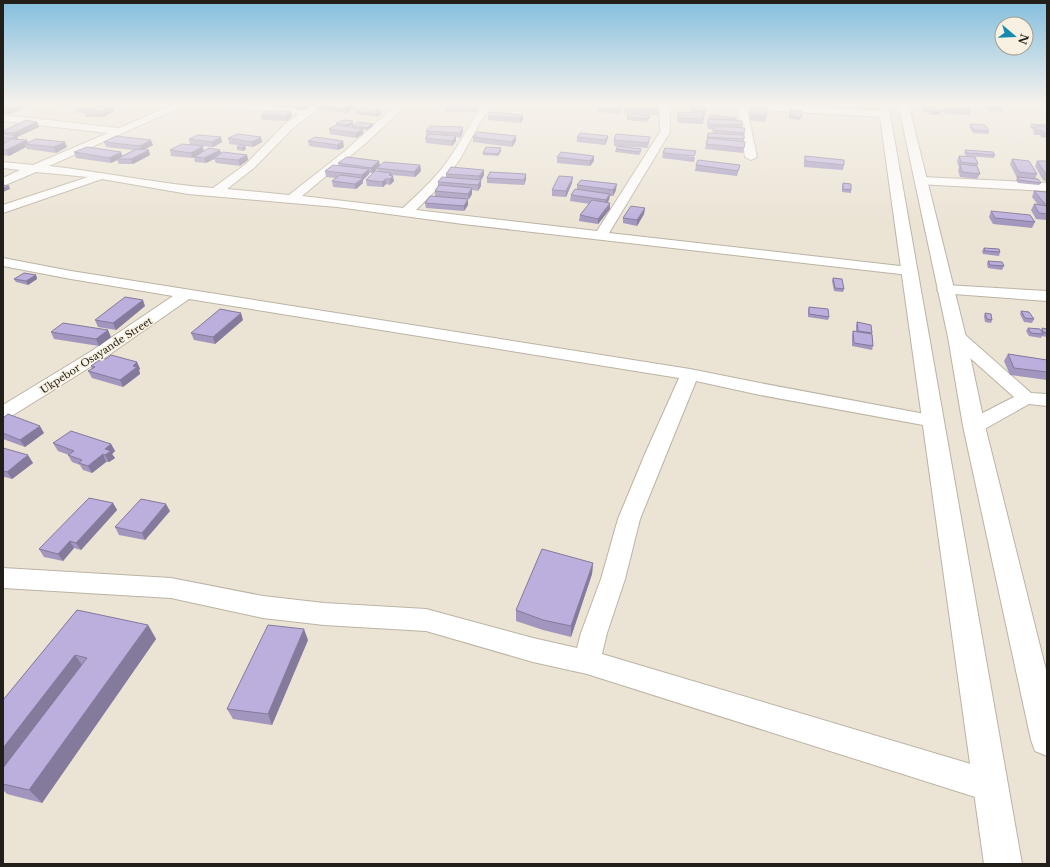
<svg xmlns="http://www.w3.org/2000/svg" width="1050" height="867" viewBox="0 0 1050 867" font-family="'Libre Baskerville',serif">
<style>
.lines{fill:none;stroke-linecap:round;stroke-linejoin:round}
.minor-casing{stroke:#bbb3a4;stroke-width:2}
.trunk-casing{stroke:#bbb3a4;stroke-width:2}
.minor{fill:#fff;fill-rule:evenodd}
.trunk{fill:#fff;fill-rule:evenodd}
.wall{fill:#a296be}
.shaded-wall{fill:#847a9b}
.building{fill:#bcaedd;stroke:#847a9b}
.labels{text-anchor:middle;stroke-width:3.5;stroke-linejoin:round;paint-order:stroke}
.street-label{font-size:10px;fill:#221f1a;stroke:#f8f1e1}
</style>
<rect width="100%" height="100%" fill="#ebe3d4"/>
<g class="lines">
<!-- minor casing -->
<g class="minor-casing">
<g id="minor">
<path d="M177 103H190L49 166C104 172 158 184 213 188L246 164 285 124 299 114 209 106 204 103H242L306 109 315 103H326L293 128 254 168 227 189 289 195 345 151 398 103H409L366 143 302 196 403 208C420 192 438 176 451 156 463 138 472 120 485 103H495L482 119 460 159 441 185 416 210 597 231 660 132 659 103H669L670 132 609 233 909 267 914 268 916 271 914 274 909 275 463 224 337 207 188 194 102 179 3 213V205L88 177 36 172 3 186V178L20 170 3 168V162L33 165 108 133 3 121V115L119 128Z"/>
<polygon points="684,103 743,103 884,111 889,114 884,117 747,109 757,157 751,160 745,157 738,109 689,106"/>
<polygon points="922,177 1047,183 1047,191 918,184 916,181 918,178"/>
<polygon points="3,258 71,271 690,369 760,383 941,417 944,421 941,425 934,427 760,395 696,381 640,519 625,579 607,633 602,654 991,770 1002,775 1007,786 1002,797 991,802 587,674 533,662 426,631 324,625 263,618 171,598 3,588 3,568 171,578 263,596 324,603 426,609 533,638 577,648 581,633 601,579 618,519 645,454 679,378 189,299 103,359 10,417 3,419 3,405 90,352 173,296 71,279 3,266"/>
<polygon points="945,285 1047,291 1047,301 940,293 937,290 940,287"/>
<polygon points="957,332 963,333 1031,393 1047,394 1047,406 1029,404 981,431 974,432 967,431 964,426 967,421 1014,397 951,341 949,337 951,333"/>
</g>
</g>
<!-- trunk casing -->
<g class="trunk-casing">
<g id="trunk">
<polygon points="878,103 888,103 1022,864 984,864"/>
<polygon points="898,103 908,103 966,337 985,426 1047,674 1047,756 1035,751 1031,740 963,426 948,337"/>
</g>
</g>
<!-- minor -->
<use href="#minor" class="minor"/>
<!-- trunk -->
<use href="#trunk" class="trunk"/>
</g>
<!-- wall -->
<g class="wall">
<polygon points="3,103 35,103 31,104 24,104 26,108 9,114 3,114"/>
<polygon points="37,103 76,103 67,107 55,106 54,103 48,105 37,105"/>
<polygon points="96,103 110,103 107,105 96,104"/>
<polygon points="251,103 267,103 263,105 257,106"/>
<polygon points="276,103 316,103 310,107 309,107 310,108 306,110 297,110 296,107 299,106 288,105 282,108 277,108 276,106 279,104"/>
<polygon points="447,103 477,104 478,108 476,112 446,112 446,107"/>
<polygon points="501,103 529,103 528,105 501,104"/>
<polygon points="690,103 706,111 705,116 703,116 704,119 703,124 678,123 677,117 678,112 691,113 690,108"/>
<polygon points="979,103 999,103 1004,107 1002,112 989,111"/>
<polygon points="352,104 353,109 347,113 316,110 315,106"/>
<polygon points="623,105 622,110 621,114 598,112 598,108"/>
<polygon points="752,105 767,107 765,122 749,120"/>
<polygon points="625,106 658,110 658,115 624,114"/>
<polygon points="944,106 971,110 970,115 946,114 942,111"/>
<polygon points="921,108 941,114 932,115 920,110"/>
<polygon points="75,110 114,111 103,117 86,117 85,113 76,113"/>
<polygon points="791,110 802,111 800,120 789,119"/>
<polygon points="381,111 381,114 377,117 356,114 355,112"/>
<polygon points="261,115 292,116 287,121 262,120"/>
<polygon points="523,115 523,120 520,123 488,120 488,116"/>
<polygon points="650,116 648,122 627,120 627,117"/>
<polygon points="709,118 736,121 743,125 742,128 745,128 744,142 745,142 743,153 705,149 708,133 712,133 713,129 708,129 707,124 708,119 709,120"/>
<polygon points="353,121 353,125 348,127 353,127 352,126 373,124 373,126 367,130 363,130 363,134 356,138 330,134 329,129 336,125 336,123"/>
<polygon points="37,122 39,127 17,137 18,139 28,143 67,147 56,153 27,149 26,147 9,156 3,155 3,131"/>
<polygon points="970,124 989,131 988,134 973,133 969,127"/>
<polygon points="1031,124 1047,125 1047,138 1041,137 1040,135 1034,135 1033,132 1034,131 1030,127"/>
<polygon points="426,131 463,132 460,138 456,137 456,141 452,146 426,143 425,138 428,136 426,136"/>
<polygon points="516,136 516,141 512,147 473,142 473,137"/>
<polygon points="608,136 607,141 605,145 577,142 577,137"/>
<polygon points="315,137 344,147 338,150 309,146 308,141"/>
<polygon points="228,138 262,142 253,147 229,144"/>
<polygon points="189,139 222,142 213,147 190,145"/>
<polygon points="614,140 649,142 648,148 620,146 641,149 641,152 639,155 615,152 616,149 618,146 614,146"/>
<polygon points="104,142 153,145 145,149 150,155 133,164 119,164 117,160 111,163 76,158 74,152 122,156 133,150 106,147"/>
<polygon points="245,146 246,149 243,151 237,150 237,147"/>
<polygon points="170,150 204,151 221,153 247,155 248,160 240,166 216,163 214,159 206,163 195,162 194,157 192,158 171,156"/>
<polygon points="965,150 995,155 994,158 966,156 964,153"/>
<polygon points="501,151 498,156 483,155 483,153"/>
<polygon points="663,153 695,157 694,162 662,158"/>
<polygon points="805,156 844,165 843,170 804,167 804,162"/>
<polygon points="959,156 978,164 977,166 980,174 977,179 960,177 958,170 959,168 957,161"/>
<polygon points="557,157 594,161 590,166 557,163"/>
<polygon points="1012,159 1037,174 1035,179 1041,183 1039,185 1018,183 1016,180 1017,178 1010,164"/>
<polygon points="379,161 380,165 420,165 421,171 415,177 392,175 394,181 390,185 386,184 383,187 367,186 366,180 378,171 377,169 372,173 369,173 369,174 363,180 363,183 356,189 333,187 332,181 336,178 326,177 325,171 339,166 338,163"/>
<polygon points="1037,161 1047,161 1047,182 1043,180 1035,166"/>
<polygon points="696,165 740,165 737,176 695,171"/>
<polygon points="484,170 484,175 481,180 481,186 478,191 472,190 472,194 469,199 468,199 468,205 464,211 426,208 425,203 435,196 435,191 438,186 438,182 446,177 446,174"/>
<polygon points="526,174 526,179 524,185 487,183 487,178"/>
<polygon points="572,183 566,197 552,196 552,190"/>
<polygon points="843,183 851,190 851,193 842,192 842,186"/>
<polygon points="577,185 616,190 613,196 610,196 609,200 607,203 610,209 598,224 579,221 580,215 590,204 570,201 571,195 577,189"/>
<polygon points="1034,191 1047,192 1047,220 1036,219 1031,210 1034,204 1038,205 1032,197"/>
<polygon points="645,208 644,214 637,226 623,223 623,218"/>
<polygon points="991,211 1035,222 1032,228 993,224 989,217"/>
<polygon points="984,248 1000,252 999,256 983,254 982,251"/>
<polygon points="988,261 1004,266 1002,270 988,268 987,264"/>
<polygon points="36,275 37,279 28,285 16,282 14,279"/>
<polygon points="833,278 844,289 843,292 834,291 832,281"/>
<polygon points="145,306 116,330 98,327 95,320"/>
<polygon points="809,307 829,317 828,320 808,317 808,310"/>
<polygon points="1021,311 1034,319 1032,323 1024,322 1020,314"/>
<polygon points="985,313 992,320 991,323 985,322 984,316"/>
<polygon points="243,320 215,344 194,340 191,333"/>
<polygon points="857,322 872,333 871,334 873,346 872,350 852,346 852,335 853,331 856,332 856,326"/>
<polygon points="1028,328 1041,331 1042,328 1047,329 1047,337 1042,336 1041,338 1029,336 1026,331"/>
<polygon points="51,332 111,337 99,346 54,339"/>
<polygon points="1008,354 1047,360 1047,380 1010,375 1004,361"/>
<polygon points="106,359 137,362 140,369 139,370 140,374 123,387 92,378 88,371 92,369 91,366"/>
<polygon points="3,418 44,433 25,447 3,439"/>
<polygon points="53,443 111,444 115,451 112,454 115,458 109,462 106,462 92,473 83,470 80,465 72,462 68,455 69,455 58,451"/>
<polygon points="3,448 33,463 12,479 5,477 3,478"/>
<polygon points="113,503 117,510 81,550 74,548 63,561 44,557 39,549"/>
<polygon points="170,511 145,540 119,535 115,527"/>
<polygon points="593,563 592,574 571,637 543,630 516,621 516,610"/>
<polygon points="77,610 148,625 156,639 42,803 7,794 3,790 3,700"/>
<polygon points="308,640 272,725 233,719 227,709"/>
</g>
<!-- shaded-wall -->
<g class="shaded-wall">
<polygon points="24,103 26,108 9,114 7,110"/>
<polygon points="47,103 54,103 48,105"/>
<polygon points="66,103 76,103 67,107"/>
<polygon points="256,103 267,103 263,105 257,106"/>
<polygon points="286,103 288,103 288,105 282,108 282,106"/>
<polygon points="312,103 316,103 310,107 310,105"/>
<polygon points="352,104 353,109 347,113 347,108"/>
<polygon points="477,104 478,108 476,112 476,107"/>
<polygon points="113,106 114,111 103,117 101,112"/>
<polygon points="309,106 310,108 306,110 306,108"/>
<polygon points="291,111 292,116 287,121 286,116"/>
<polygon points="381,111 381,114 377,117 376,114"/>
<polygon points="942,111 941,114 932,115 932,112"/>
<polygon points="523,115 523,120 520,123 520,118"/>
<polygon points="353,121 353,125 345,128 345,125"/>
<polygon points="37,122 39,127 17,137 19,141 13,144 10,138 15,136 13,133"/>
<polygon points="373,124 373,126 367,130 367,128"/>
<polygon points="463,127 463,132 460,138 460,133"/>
<polygon points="363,129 363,134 356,138 356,133"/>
<polygon points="456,136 456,141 452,146 452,141"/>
<polygon points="516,136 516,141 512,147 512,142"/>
<polygon points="608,136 607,141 605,145 605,140"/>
<polygon points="221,137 222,142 213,147 212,142"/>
<polygon points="261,137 262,142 253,147 252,142"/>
<polygon points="27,140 29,145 25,144 26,147 9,156 6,150"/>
<polygon points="151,140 153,145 142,151 140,146"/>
<polygon points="343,141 344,147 338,150 337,145"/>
<polygon points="65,142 67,147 56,153 54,147"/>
<polygon points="203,146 204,152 192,158 191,153"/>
<polygon points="245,146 246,149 243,151 242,148"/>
<polygon points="501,148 501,151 498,156 498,154"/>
<polygon points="149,150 150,155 133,164 131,159"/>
<polygon points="220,150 222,155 214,158 214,159 206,163 204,158"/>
<polygon points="121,152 123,157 117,159 117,160 111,163 109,158"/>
<polygon points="247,155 248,160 240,166 238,160"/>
<polygon points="594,156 594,161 590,166 590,161"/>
<polygon points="379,161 380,167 377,168 377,169 372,173 371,168"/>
<polygon points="420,165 421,171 415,177 414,172"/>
<polygon points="369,169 369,174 363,180 363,183 356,189 355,184 362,178 362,175"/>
<polygon points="484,170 484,175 480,182 479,176"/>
<polygon points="391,173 392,177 393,176 394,181 390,185 389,175"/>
<polygon points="526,174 526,179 524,185 524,180"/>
<polygon points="573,177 572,183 566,197 566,191"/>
<polygon points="386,179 386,184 383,187 382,182"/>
<polygon points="481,180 481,186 478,191 478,185"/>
<polygon points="617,184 616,190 613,196 613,190"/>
<polygon points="9,186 10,189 3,192 3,188"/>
<polygon points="472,188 472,194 469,199 468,194"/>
<polygon points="610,194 609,200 605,206 606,200"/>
<polygon points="468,199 468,205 464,211 464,206"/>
<polygon points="610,203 610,209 598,224 598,219"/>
<polygon points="645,208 644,214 637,226 637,220"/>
<polygon points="36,275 37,279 28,285 26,281"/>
<polygon points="143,300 145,306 116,330 113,323"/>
<polygon points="241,313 243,320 215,344 213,337"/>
<polygon points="108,330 111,337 99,346 96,339"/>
<polygon points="137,362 140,369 139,370 140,374 123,387 120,380 133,366"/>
<polygon points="40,426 44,433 25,447 20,440"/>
<polygon points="111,444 115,451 112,454 115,458 109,462 105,455 105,449"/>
<polygon points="103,454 106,462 92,473 88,466"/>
<polygon points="28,455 33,463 12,479 7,472"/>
<polygon points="113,503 117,510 81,550 76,543"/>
<polygon points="166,504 170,511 145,540 142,533"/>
<polygon points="70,541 74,548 63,561 58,554"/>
<polygon points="593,563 592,574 571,637 571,626"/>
<polygon points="148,625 156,639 42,803 29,790"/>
<polygon points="304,629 308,640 272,725 268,714"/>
<polygon points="75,655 85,669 3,779 3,748"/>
</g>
<!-- building -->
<g class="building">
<polygon points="3,103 23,103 7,110 3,109"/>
<polygon points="280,103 286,103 282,106 276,106"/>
<polygon points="301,103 312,103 310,105 300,104"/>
<polygon points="318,103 338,103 352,104 347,108 315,106"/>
<polygon points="448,103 451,103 477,104 476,107 446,107"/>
<polygon points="690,103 703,103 706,111 692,111"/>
<polygon points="986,103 999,103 1004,107 991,107"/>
<polygon points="600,104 623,105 621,109 598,108"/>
<polygon points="100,105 113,106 101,112 84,112"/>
<polygon points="300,105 309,106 306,108 296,107"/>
<polygon points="752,105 767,107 766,117 750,115"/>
<polygon points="625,106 658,107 658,110 624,109"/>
<polygon points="930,106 942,111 932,112 921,108"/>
<polygon points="944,106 967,107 971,110 948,110"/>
<polygon points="81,107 93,108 86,111 75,110"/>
<polygon points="361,109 381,111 376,114 355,112"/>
<polygon points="791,110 802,111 801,118 789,116"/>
<polygon points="266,111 291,111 286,116 261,115"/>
<polygon points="491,112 523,115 520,118 488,116"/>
<polygon points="678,112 702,113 704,119 679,118"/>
<polygon points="628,114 650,116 648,119 627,117"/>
<polygon points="710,115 737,118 736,120 709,118"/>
<polygon points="708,119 742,121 743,125 708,124"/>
<polygon points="26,120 37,122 13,133 3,132 3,131"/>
<polygon points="344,120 353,121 351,122 353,123 345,125 336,123"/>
<polygon points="359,122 373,124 367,128 352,126"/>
<polygon points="970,124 985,125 989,131 974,130"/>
<polygon points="1031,124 1047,125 1047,127 1036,126 1036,127 1034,128"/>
<polygon points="336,125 363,129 356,133 329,129"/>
<polygon points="430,126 463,127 460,133 426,131"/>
<polygon points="714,126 745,128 744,133 713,130"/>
<polygon points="1036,126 1047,127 1047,133 1044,132 1042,130 1037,130 1035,127 1037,128"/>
<polygon points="478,132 516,136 512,142 473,137"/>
<polygon points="580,133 608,136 605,140 577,137"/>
<polygon points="708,133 744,135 744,139 707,137"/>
<polygon points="3,134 17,136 10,138 3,138"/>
<polygon points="238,134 261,137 252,142 228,138"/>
<polygon points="430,134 456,136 452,141 425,138"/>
<polygon points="616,134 650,137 648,143 614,140"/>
<polygon points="198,135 221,137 212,142 189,139"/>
<polygon points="116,136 151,140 140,146 104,142"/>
<polygon points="315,137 343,141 337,145 308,141"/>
<polygon points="708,138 745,142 744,148 706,144"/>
<polygon points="12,139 27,140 6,150 3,150 3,144"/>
<polygon points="36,139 65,142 54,147 25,144"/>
<polygon points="182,144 203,146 191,153 170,150"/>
<polygon points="240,145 245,146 242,148 237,147"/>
<polygon points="618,146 641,149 639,152 616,149"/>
<polygon points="87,147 121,152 109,158 74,152"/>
<polygon points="486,147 501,148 498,154 483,153"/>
<polygon points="209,148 220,150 204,158 194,157"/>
<polygon points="665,148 696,151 694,156 663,153"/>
<polygon points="137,149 149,150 131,159 117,159"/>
<polygon points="965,150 993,152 995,155 967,153"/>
<polygon points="223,152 247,155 238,160 214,158"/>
<polygon points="561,152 594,156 590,161 557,157"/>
<polygon points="805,156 844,160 844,165 805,161"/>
<polygon points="959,156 975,157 978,164 961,162"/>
<polygon points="347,157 379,161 371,168 338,163"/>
<polygon points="1012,159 1029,161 1037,174 1019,172"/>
<polygon points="698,160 740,165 738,171 696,165"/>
<polygon points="1037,161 1047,161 1047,175 1046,174"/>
<polygon points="384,162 420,165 414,172 377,168"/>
<polygon points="960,164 977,166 980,174 962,172"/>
<polygon points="333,165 369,169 362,175 325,171"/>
<polygon points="451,167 484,170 479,176 446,174"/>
<polygon points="375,171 391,173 389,175 393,176 390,179 386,179 382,182 366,180"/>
<polygon points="490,172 526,174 524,180 487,178"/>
<polygon points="340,175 363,178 355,184 332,181"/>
<polygon points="559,176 573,177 566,191 552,190"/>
<polygon points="442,177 481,180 478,185 438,182"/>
<polygon points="1017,177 1038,179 1041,183 1019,180"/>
<polygon points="581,180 617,184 613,190 577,185"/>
<polygon points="843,183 851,184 851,190 843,189"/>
<polygon points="3,185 9,186 3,188"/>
<polygon points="439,185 472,188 468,194 435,191"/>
<polygon points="575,189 610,194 606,200 571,195"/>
<polygon points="1034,191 1047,192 1047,204 1045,204"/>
<polygon points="430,196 468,199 464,206 425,203"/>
<polygon points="592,200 610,203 598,219 580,215"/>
<polygon points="1034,204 1047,206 1047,214 1039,213"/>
<polygon points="631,206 645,208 637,220 623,218"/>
<polygon points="991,211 1030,215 1035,222 995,218"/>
<polygon points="984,248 999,249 1000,252 985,251"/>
<polygon points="988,261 1002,262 1004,266 990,265"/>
<polygon points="24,273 36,275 26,281 14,279"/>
<polygon points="833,278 842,279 844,289 835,288"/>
<polygon points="125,297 143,300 113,323 95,320"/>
<polygon points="809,307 828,309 829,317 809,314"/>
<polygon points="220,309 241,313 213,337 191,333"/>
<polygon points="1021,311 1029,312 1034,319 1025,318"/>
<polygon points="985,313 991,314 992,320 987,319"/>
<polygon points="857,322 871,325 872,333 858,331"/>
<polygon points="63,323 108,330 96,339 51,332"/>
<polygon points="1028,328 1040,329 1043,334 1031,333"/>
<polygon points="1042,328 1047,329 1047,333 1043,332"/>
<polygon points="853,331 872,334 873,346 854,343"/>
<polygon points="1008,354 1047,360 1047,372 1014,368"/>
<polygon points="111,355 137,362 133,366 137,367 120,380 88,371 95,367 91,366 102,358 106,359"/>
<polygon points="8,414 40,426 20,440 3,433 3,418"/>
<polygon points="71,431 111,444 105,449 111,451 105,455 103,454 88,466 79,463 82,460 68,455 74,451 53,443"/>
<polygon points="3,448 28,455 7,472 3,471"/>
<polygon points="89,498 113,503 76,543 70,541 58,554 39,549"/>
<polygon points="141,499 166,504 142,533 115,527"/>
<polygon points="542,549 593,563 571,626 543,620 516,610"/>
<polygon points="77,610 148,625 29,790 3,784 3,768 87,658 75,655 3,748 3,700"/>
<polygon points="268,625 304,629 268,714 227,709"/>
</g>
<!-- sky -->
<linearGradient id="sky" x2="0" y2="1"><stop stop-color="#83bede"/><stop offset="0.46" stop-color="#f6f2ec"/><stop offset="1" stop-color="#f6f2ec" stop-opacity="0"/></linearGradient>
<rect width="1050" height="225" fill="url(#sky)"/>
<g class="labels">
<!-- street labels -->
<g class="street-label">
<text transform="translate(96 355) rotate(-33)" y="4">Ukpebor Osayande Street</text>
</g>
</g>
<!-- border -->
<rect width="1050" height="867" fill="none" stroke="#221f1a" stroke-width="8"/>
<!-- north arrow -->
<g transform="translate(1014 36) rotate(109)"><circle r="19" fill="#f8f1e1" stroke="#a29d91"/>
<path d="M0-3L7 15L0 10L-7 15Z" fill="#148aad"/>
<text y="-6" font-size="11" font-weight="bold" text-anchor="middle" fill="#221f1a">N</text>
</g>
</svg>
